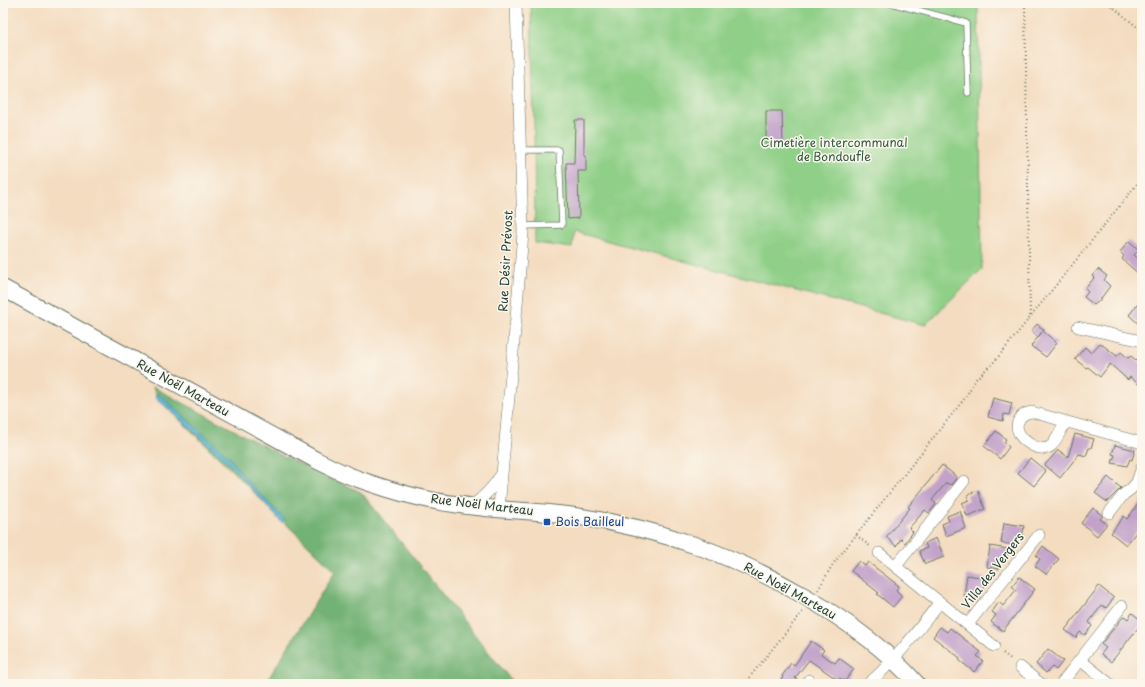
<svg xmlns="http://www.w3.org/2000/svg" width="1145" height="687" viewBox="0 0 1145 687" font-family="'Playpen Sans',sans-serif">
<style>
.green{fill:#8fcf87;stroke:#57865e}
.forest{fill:#73b274;stroke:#497854}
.water{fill:#4eaecd;stroke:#367680}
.building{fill:#c2a2ca}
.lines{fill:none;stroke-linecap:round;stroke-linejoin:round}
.lane-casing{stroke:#6a7565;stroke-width:7}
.street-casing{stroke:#6a7565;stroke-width:12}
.secondary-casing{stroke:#6a7565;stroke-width:18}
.path{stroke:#6a7565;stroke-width:2;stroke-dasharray:1 3;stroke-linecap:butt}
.lane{stroke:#fff;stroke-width:5.5}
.street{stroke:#fff;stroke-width:11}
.secondary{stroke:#fff;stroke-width:16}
.transit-dot{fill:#1a4fb4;stroke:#fbf7ec;stroke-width:1.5}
.labels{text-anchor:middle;stroke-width:3;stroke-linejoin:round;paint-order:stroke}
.park-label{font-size:12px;fill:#355a45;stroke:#fbf7ec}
.street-label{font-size:12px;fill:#1f3d34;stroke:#fbf7ec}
.transit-label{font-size:12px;fill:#164399;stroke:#fbf7ec;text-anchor:start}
</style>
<rect width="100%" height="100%" fill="#fbf7ec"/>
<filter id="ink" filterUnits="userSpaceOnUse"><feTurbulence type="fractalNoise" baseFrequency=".025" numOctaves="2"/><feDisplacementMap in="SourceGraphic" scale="8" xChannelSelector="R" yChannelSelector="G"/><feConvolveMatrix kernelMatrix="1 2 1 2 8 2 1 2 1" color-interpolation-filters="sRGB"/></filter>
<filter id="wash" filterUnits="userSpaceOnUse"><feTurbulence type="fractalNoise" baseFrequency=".012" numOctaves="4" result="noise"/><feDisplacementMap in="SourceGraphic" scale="16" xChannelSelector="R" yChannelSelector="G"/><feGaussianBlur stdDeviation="0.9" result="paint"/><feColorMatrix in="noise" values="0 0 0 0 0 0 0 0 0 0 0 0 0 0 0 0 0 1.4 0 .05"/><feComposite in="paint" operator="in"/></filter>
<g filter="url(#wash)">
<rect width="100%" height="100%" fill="#f4dcc0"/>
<!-- green -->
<polygon class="green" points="531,3 978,3 982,269 925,325 574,232 572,248 535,243 534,126"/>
<!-- forest -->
<path class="forest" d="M153 387 283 456 361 492 514 684H265L335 571C275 514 217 455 157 398Z"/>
<!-- water -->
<polygon class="water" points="158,393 230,458 246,479 285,520 282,523 228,462 155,397"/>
<g id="blocks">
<!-- building -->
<g class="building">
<polygon points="766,111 782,111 783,144 766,144"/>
<polygon points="575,120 584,120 584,155 586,155 586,171 578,171 579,218 568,219 566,163 574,163"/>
<polygon points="1129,241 1139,250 1134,255 1142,262 1142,277 1122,259 1124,256 1120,252"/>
<polygon points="1098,269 1107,276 1104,280 1110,286 1099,301 1094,305 1084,297 1088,292 1085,289 1094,278 1092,276"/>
<polygon points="1137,305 1142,309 1142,327 1129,315"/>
<polygon points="1037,324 1044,330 1043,331 1057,343 1046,357 1031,346 1042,332 1038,337 1031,331"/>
<polygon points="1100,343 1117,356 1121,352 1128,358 1131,356 1142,365 1142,387 1130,377 1128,380 1110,364 1100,377 1088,367 1086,368 1075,359 1085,347 1091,353"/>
<polygon points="993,398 1012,403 1009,415 1004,414 1003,421 988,417"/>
<polygon points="996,431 1006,439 1004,442 1009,447 1000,459 984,446"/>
<polygon points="1075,434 1094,439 1091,448 1089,448 1086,456 1079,454 1060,478 1045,465 1058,450 1068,457"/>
<polygon points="1115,445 1135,450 1132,460 1130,459 1127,466 1112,463 1115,455 1112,454"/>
<polygon points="1030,458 1046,471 1034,486 1018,473"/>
<polygon points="942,465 957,477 951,485 946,483 932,500 936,504 929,513 925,510 909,528 913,532 905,543 901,539 896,546 886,537 910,508 908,507"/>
<polygon points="1108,477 1121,488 1107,502 1095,493"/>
<polygon points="978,490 985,509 967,516 962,503 969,500 967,495"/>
<polygon points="1142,499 1142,525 1126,545 1111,533 1124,516 1127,519"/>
<polygon points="1093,508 1103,516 1100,519 1107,524 1097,536 1081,523"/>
<polygon points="960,511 966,528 946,536 942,524 949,521 947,516"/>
<polygon points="1004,523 1024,526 1022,538 1017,537 1015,545 1001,543"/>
<polygon points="936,538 944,557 925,564 919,551 927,548 925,543"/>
<polygon points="990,546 1008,549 1006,562 1000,561 999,569 987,567"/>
<polygon points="1043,546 1059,559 1046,574 1035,566 1040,559 1036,556"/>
<polygon points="859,561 865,566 868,562 899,586 896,590 902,596 893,607 877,594 879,593 851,571"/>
<polygon points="967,575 985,578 983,591 978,590 977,598 964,596"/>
<polygon points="1019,577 1035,589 1003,631 991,622 996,615 992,612 999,602 1003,606 1016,590 1012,586"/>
<polygon points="1099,586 1114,598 1106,608 1102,605 1089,622 1092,626 1085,635 1080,632 1076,638 1065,630"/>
<polygon points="1132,613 1142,621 1142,623 1111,662 1101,654 1106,648 1101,644 1124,616 1128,619"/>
<polygon points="940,627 947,632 950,628 981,652 977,656 983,661 974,672 959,660 960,658 933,637"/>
<polygon points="811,641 824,650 821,654 835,663 839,658 854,669 845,681 840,678 838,680 809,660 795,678 803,684 779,684 783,677 782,676 791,663 794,666"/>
<polygon points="1048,649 1063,661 1056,670 1052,667 1046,673 1036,664"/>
</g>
</g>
</g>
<g filter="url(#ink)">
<use href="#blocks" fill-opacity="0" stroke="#6a7565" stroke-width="1"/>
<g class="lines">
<!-- lane casing -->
<g class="lane-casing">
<g id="lane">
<polyline points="891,3 966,23 968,93"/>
<polyline points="520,150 559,150 562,225 522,226"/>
</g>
</g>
<!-- street casing -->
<g class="street-casing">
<g id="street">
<polyline points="1078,327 1142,341"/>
<path d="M1066 422C1061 429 1057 440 1051 446 1040 455 1012 437 1018 422 1021 415 1025 413 1032 412L1142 443"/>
<path d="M472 506C484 497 493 488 501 475"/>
<polyline points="499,508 514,341 523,233 516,3"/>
<polyline points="1109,513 1124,494 1131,489 1137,482 1142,467"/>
<polyline points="879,553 994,646"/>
<polyline points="896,566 964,481"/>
<polyline points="968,624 1039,535"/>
<polyline points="1080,660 1110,684"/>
<polyline points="1020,667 1041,684"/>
<polyline points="809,680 811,684"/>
<path d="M868 684C896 660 918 630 940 602"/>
<polyline points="1061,684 1122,606"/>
</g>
</g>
<!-- secondary casing -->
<g class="secondary-casing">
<path id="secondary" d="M3 288 316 460C330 467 344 474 358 479 389 490 422 500 454 504 496 511 539 510 581 517 665 530 733 555 806 597 847 621 885 648 917 684"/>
</g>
<!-- path -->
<g class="path">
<polyline points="1025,3 1030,316"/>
<polyline points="1108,3 1142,31"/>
<polyline points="856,535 871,547"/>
<polyline points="818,590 833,564 965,398 976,379 995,361 1142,178"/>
<polyline points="1003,653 1012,660"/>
<polyline points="744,684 804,610"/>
</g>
<!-- lane -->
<use href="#lane" class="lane"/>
<!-- street -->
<use href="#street" class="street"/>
<!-- secondary -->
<use href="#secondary" class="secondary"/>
</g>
</g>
<!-- markers -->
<rect class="transit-dot" x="543" y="518" width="8" height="8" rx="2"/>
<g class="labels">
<!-- park labels -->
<g class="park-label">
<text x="834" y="147">Cimetière intercommunal<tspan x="834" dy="14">de Bondoufle</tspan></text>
</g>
<!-- street labels -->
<g class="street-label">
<text transform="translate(506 261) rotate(-87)" y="4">Rue Désir Prévost</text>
<text transform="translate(183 388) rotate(29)" y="4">Rue Noël Marteau</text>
<text transform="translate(482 505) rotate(7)" y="4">Rue Noël Marteau</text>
<text transform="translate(993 571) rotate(-52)" y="4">Villa des Vergers</text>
<text transform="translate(790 591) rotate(29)" y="4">Rue Noël Marteau</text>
</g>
<!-- transit labels -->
<g class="transit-label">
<text x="555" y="526">Bois Bailleul</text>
</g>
</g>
<!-- margin -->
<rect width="1145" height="687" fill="none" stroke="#fbf7ec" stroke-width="16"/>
</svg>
